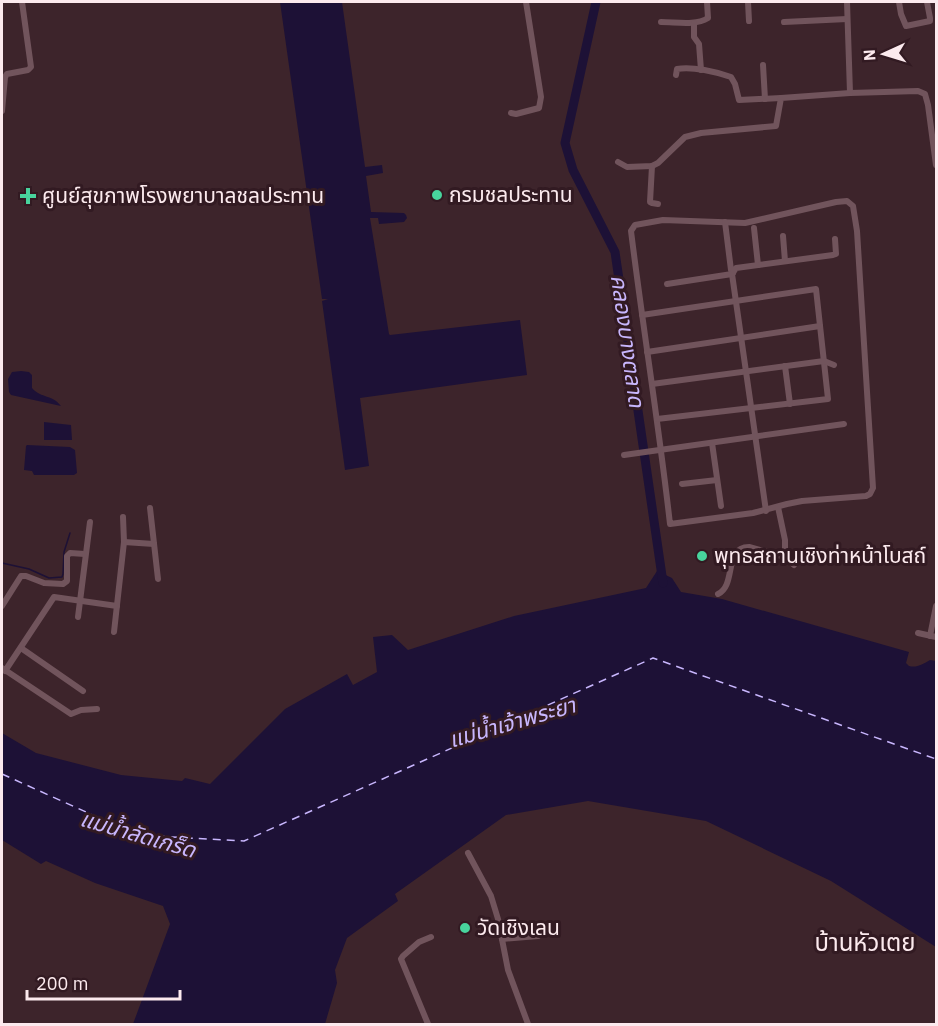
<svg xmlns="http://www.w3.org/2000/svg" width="938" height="1026" viewBox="0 0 938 1026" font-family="'IBM Plex Sans','Noto Sans Thai',sans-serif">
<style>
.water{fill:#1d1136}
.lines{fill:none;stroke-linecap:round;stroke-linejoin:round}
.stream{stroke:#1d1136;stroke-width:1.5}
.river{stroke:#1d1136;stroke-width:9}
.ferry{stroke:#c8b6fd;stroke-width:1.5;stroke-dasharray:8 6;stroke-linecap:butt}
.minor{stroke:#71545c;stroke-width:6}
.poi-dot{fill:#48d49d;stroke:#321a22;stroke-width:2}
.labels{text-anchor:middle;stroke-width:6;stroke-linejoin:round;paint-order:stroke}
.poi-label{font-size:21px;fill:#fceaee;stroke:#321a22;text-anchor:start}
.water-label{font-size:22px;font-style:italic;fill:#c8b6fd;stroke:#321a22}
.quarter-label{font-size:24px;fill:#fceaee;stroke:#321a22}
</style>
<rect width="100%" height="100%" fill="#3d242b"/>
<!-- water -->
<g class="water">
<polygon points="280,2 342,2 365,167 382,165 383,173 366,176 371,212 404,213 406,215 407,218 404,222 379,224 378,218 370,218 389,334 390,335 520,320 527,375 360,398 369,466 345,470 322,301 328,299 322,299"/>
<path d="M21 371 29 372 32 375V388C42 399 52 394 61 406L11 395 9 392 8 379 12 372Z"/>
<polygon points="44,422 71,425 72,440 44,440"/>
<polygon points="27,445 70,447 75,450 77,473 74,475 34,475 32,471 24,470 26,446"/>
<path d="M657 571 672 578 681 592 722 599 909 652 906 663 909 666C917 668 923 664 930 660L936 661V947L831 881 706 821 588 801 506 815 395 894 398 901 347 938 335 970 337 983 325 1024H133L170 924 163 906 95 883 46 861 41 864 2 840V733L36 753 121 775 182 781 185 778 210 784 285 709 347 674 353 685 377 672 373 637 392 635 408 650 514 616 646 588Z"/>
</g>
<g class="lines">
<!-- stream -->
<polyline class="stream" points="2,563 29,569 49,578 62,577 63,574 64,552 70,533"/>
<!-- river -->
<polyline class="river" points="596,2 565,143 573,170 615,252 663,583"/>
<!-- ferry -->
<polyline class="ferry" points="2,774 137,835 244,841 653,658 936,759"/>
<!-- minor -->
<g class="minor">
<polyline points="748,2 749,21"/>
<polyline points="899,2 901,14 906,26 930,21 930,18 927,2"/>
<path d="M661 22C677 22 695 26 708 18L707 2"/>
<polyline points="784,22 847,19"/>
<polyline points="694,23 694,37 699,44 701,70"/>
<polyline points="763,65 765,99"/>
<path d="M676 75 677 69C692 66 717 72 731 77L735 84 739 100 781 98"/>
<polyline points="850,93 918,91 925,94 928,105 936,165"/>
<polyline points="2,111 5,77 7,74 28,70 31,67 22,2"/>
<polyline points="511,113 516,114 539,108 541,97 526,2"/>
<polyline points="618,162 627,167 652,166 658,163 685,137 701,133 776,126 781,98 850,93 847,2"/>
<polyline points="652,166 650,202 652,203 658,204"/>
<path d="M847 201 853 206 857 231 873 488 870 494 866 496 802 501 787 504 753 513 670 524C659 426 643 328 631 231L635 225 663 220 745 223 836 202Z"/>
<polyline points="725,222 731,270 733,273"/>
<polyline points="754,228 758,265"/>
<polyline points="783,236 785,261"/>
<polyline points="732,274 766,511"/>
<polyline points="667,284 732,274 736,268 833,255 836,254 835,239"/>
<polyline points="642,315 816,289 828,399 657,419"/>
<polyline points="647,352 820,326"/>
<polyline points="785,366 790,404"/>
<polyline points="652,384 824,361 834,365"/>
<polyline points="712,443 721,506"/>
<polyline points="624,455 844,424"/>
<polyline points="682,484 717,480"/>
<polyline points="778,507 785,540 785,557"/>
<polyline points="150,508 158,579"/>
<polyline points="124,542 154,544"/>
<path d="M718 594C737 585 723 547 749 547L785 557 794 565"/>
<polyline points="2,606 21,576 26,576 44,583 63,584 67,581 67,556 70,553 85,554"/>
<polyline points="78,617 90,522"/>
<polyline points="114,632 124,542 123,517"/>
<polyline points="918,633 936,637"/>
<polyline points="930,636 936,606"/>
<polyline points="21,648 83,691"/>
<polyline points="2,668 71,714 81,710 97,709"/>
<polyline points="5,671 54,597 117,606"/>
<polyline points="468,853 491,896 498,919 508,970 528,1024"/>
<polyline points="502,939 538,936"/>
<polyline points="428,1024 401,959 403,956 419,942 431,937"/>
</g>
</g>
<!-- markers -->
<g class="poi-dot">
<circle cx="437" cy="195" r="6"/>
<path d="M25 187h6v6h6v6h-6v6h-6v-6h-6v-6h6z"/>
<circle cx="702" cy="556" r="6"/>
<circle cx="465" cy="928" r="6"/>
</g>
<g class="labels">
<!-- poi labels -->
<g class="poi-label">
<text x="449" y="202">กรมชลประทาน</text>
<text x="42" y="203">ศูนย์สุขภาพโรงพยาบาลชลประทาน</text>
<text x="714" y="563">พุทธสถานเชิงท่าหน้าโบสถ์</text>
<text x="477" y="935">วัดเชิงเลน</text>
</g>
<!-- water labels -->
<g class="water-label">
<text transform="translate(628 341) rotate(82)" y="8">คลองบางตลาด</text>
<text transform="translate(512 722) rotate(-16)" y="8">แม่น้ำเจ้าพระยา</text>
<text transform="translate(138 834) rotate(16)" y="8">แม่น้ำลัดเกร็ด</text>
</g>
<!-- quarter labels -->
<g class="quarter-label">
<text x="865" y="951">บ้านหัวเตย</text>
</g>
</g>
<!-- border -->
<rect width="938" height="1026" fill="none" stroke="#fceaee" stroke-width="6"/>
<!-- north arrow -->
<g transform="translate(884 54) rotate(266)" stroke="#321a22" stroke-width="4.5" paint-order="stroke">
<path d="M0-4.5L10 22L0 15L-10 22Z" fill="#fceaee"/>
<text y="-9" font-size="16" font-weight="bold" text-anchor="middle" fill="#fceaee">N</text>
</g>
<!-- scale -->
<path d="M27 990v9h153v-9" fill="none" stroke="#fceaee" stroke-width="3"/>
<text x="36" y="990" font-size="18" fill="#fceaee" stroke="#321a22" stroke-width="4.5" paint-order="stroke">200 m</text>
</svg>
